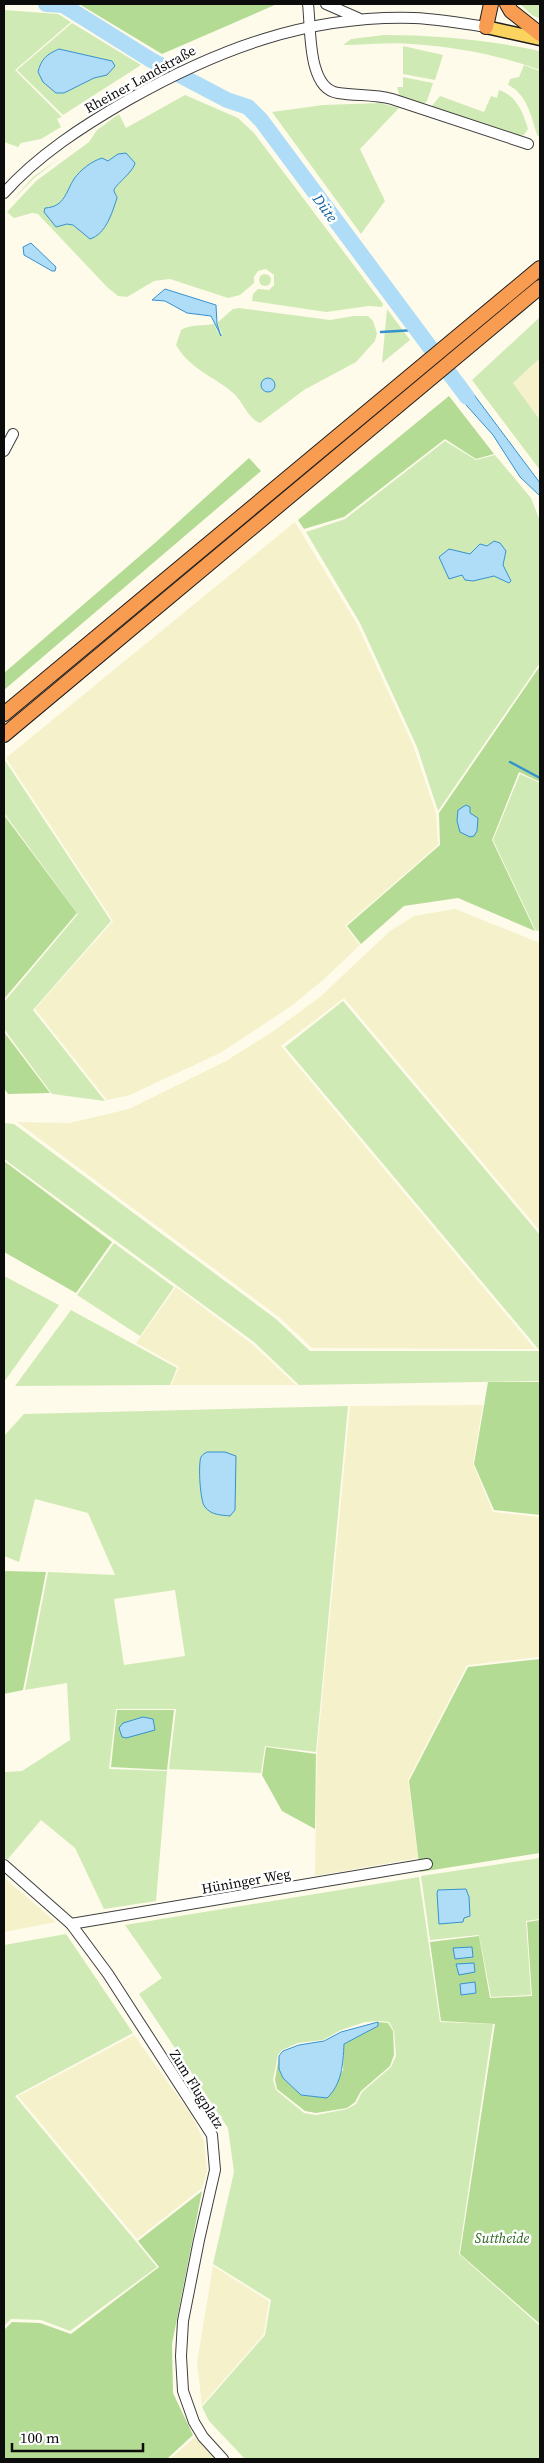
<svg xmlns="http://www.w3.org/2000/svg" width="544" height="2463" viewBox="0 0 544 2463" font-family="'Source Serif 4',serif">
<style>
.farmland{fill:#f5f1cb}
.green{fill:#d0eab5;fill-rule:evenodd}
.forest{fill:#b4db94}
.water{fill:#afddf7;stroke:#3592d0}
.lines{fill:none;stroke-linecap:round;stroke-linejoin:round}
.stream{stroke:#3592d0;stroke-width:2.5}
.river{stroke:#afddf7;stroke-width:16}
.minor-casing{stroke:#3f3f3f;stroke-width:12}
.major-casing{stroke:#1d1d1d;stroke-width:15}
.highway-casing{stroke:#1d1d1d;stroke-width:16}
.minor{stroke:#fff;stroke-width:10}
.major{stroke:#fbd45f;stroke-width:12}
.highway{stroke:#f79c51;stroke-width:14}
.labels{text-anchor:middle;stroke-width:5;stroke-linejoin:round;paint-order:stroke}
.street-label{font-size:14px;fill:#0c0c0c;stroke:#fff}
.park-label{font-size:14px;font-style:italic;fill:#2b651c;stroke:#fff}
.water-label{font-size:15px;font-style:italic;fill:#1463a0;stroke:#fff}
</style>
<rect width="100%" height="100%" fill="#fffbeb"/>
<!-- farmland -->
<g class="farmland">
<polygon points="540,358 540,420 513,383"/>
<polygon points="295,522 357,624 413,745 436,813 438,845 345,926 360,945 322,981 290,1007 220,1053 130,1095 107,1100 35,1009 113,921 6,758"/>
<polygon points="455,909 540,943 540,1231 344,998 281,1046 535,1349 312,1348 279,1317 17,1122 69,1123 129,1109 226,1061 275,1030 320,997 390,931 414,916"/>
<polygon points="176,1287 252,1344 296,1385 171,1385 179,1367 136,1343"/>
<polygon points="483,1405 473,1464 493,1512 540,1517 540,1657 467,1665 408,1780 418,1858 315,1876 317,1752 350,1406"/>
<polygon points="4,1878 56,1922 4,1932"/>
<polygon points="134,2035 192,2116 204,2141 207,2171 202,2188 137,2239 18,2096"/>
<polygon points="213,2266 269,2301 264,2334 202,2405 197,2363"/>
<polygon points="195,2437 215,2459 170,2459"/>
</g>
<!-- green -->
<g class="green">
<polygon points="520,4 540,4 540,19 532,15"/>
<polygon points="4,10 58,14 71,22 15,70 62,117 57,119 61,127 41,139 21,143 18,147 4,142"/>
<polygon points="72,23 141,65 63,115 17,70"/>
<path d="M384 35C437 35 488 40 540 51V70C499 55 456 47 412 44 390 42 366 45 343 45L351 39Z"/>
<polygon points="403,46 443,55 435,80 403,74"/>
<path d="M524 65 540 71V137L537 135C532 117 526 93 508 85L510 79 519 77Z"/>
<polygon points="403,77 433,83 427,101 423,105 400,98 397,87 403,87"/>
<path d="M499 90C517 96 523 112 528 129L524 135 518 136 431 107 440 96 484 112 491 96 497 98Z"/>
<polygon points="185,95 238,118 254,133 383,304 382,307 369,306 326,312 252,301 253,294 258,289 269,290 274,285 274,275 266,269 258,271 254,277 254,283 240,295 228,298 170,279 154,281 127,297 118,296 107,287 38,214 32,213 14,218 7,212 36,181 89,142 97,130 119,114 126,128"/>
<polygon points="380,103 399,108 360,149 385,201 361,234 272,112 323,105"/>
<polygon points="60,158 34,178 10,203 33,177"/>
<circle cx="265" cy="280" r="6"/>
<path d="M239 308 330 320 354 316H368L373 321 377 333 375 341 356 362 304 390 260 423C246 417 244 402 232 392 213 376 190 369 176 345L181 330C191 324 203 326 214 324L218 333 222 334 217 323 233 309Z"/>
<polygon points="387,309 410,340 382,363"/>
<polygon points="540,317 540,358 513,383 540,420 540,470 472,380"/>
<polygon points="445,441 476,460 495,455 531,498 540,521 540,663 438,811 417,747 360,623 306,532 345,519"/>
<polygon points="4,759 111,921 33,1010 105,1101 52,1094 4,1029 4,1002 78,914 4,813"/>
<polygon points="520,774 540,783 540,930 536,931 493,840"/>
<polygon points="343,1001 540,1235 540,1381 299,1385 254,1342 4,1159 4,1123 14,1124 276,1319 310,1351 540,1351 285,1047"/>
<polygon points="114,1243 174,1287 140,1336 77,1295"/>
<polygon points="4,1276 59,1305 4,1382"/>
<polygon points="71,1310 177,1368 170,1385 15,1386"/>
<path d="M348 1406 316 1752 265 1746 261 1773 169 1769 176 1709H116L109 1769 167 1771 156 1901 104 1909 75 1848 41 1820 7 1860 4 1857V1772L22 1771 70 1740 67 1683 25 1690 48 1572 115 1575 88 1513 35 1499 19 1562 4 1556V1436L24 1414ZM175 1590 185 1656 124 1665 114 1599Z"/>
<polygon points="540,1858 540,1919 526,1921 531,1995 491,1997 479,1935 430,1940 421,1876"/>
<path d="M419 1877 440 2022 493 2024 459 2254 540 2326V2459H245L209 2421 202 2407 265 2335 271 2300 213 2264 234 2172 228 2128 139 1994 162 1978 125 1925ZM379 2021 389 2022 394 2031 396 2056 391 2067 362 2092 356 2104 347 2109 316 2115 304 2113 276 2090 273 2080 278 2055 282 2050 298 2043 323 2040 341 2030 365 2022Z"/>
<polygon points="66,1934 133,2033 15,2096 157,2267 70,2331 41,2320 11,2319 4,2326 4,1945"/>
</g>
<!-- forest -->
<g class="forest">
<polygon points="79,4 277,4 162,54"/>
<polygon points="449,396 494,454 476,459 445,439 344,517 304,529 298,520"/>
<polygon points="249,458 261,471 4,690 4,673 156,542"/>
<polygon points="540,666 540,782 519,772 492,840 535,931 458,898 404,906 361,944 347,926 440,845 439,813"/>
<polygon points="4,815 77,913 4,999"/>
<polygon points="4,1032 50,1093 8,1094 4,1088"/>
<polygon points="4,1161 112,1242 76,1293 4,1252"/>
<polygon points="488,1382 540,1382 540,1515 494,1510 474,1464"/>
<polygon points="4,1571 46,1572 23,1690 4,1694"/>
<polygon points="540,1659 540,1853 420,1872 409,1781 468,1667"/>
<polygon points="117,1710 174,1710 167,1770 111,1767"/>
<polygon points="266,1747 316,1754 315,1829 282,1811 262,1775"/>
<polygon points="540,1920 540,2324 460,2254 495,2024 441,2021 430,1942 479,1936 490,1998 532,1996 527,1922"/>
<polygon points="378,2022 388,2023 393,2031 394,2055 390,2066 361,2091 355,2102 347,2108 316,2113 305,2111 277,2089 275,2080 279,2056 279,2069 283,2078 301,2095 327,2098 343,2070 344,2044 378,2026"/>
<polygon points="202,2191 172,2344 173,2393 193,2435 167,2459 4,2459 4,2330 12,2322 40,2323 71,2334 159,2267 138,2241"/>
</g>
<!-- water -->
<g class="water">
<path d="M59 49 112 61 115 66 107 75 94 78 64 93H56L43 82 38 72C41 59 47 54 59 49Z"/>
<path d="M126 153 135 163C133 173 113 186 114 191 115 194 117 196 117 198 112 213 106 234 90 239L73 225 67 224 56 227 44 212 45 208C65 207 66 191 74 179 80 170 92 161 102 158L108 161 118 154Z"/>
<polygon points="31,243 56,267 55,271 52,271 24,255 23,247"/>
<polygon points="165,289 216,305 217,324 221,336 211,316 187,313 165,301 152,300"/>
<polygon points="460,376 540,483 540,496 520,477 493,435 467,406 452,383"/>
<circle cx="268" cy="385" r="7"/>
<polygon points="494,541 500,543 506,551 503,565 511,581 509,583 494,576 473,581 465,580 462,575 449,579 439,557 449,549 470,554 480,544 487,546"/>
<polygon points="466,805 470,807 470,813 478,818 477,831 474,836 470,837 460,832 457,821 458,810"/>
<path d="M207 1452H225L236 1456 235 1510 230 1516C221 1515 211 1515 205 1507 200 1502 198 1464 201 1457 202 1455 205 1453 207 1452Z"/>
<polygon points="143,1717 153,1719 155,1730 126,1738 122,1737 119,1728 123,1723"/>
<polygon points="466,1889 469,1897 470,1916 464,1918 463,1922 439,1924 437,1893 438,1890"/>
<polygon points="472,1947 473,1957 455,1959 453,1948"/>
<polygon points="474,1963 475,1972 459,1975 456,1964"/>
<polygon points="475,1982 476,1993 461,1995 460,1984"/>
<path d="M378 2022V2026L344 2044C343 2064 342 2084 327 2098L301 2095 283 2078 279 2069V2056L283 2051 299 2045 324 2041 341 2032Z"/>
</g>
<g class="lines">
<!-- stream -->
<g class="stream">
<polyline points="381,332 415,330"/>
<polyline points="510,762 540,778"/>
</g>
<!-- river -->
<polyline class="river" points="46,4 63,5 151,60 227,100 248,107 261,120 467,397"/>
<!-- minor casing -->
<g class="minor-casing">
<g id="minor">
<path d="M308 4C311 27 307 89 338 93 357 96 374 94 392 99L528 144"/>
<polyline points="326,4 358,18"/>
<path d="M4 193C38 155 83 126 128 100 218 49 308 15 414 18 438 19 462 23 486 27"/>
<polyline points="4,451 13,434"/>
<polyline points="4,1865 71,1924 108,1974 212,2135 215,2170 199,2240 183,2321 181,2356 183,2391 194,2422 203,2437 223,2459"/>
<polyline points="71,1924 427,1864"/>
</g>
</g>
<!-- major casing -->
<g class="major-casing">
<polyline id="major" points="486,27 540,39"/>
</g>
<!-- highway casing -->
<g class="highway-casing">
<g id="highway">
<polyline points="507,4 511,11 540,34"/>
<polyline points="486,27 491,4"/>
<polyline points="4,714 540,268"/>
<polyline points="4,735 540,287"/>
</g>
</g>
<!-- minor -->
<use href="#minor" class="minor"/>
<!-- major -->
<use href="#major" class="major"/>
<!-- highway -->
<use href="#highway" class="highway"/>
</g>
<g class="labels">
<!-- street labels -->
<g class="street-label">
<text transform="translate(140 79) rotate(-29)" y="5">Rheiner Landstraße</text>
<text transform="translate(246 1881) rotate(-10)" y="5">Hüninger Weg</text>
<text transform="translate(197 2089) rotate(58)" y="5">Zum Flugplatz</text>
</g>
<!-- park labels -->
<g class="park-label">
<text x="502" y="2243">Suttheide</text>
</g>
<!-- water labels -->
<g class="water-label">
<text transform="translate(325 208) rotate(54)" y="5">Düte</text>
</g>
</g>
<!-- border -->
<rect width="544" height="2463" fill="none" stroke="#0c0c0c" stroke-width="10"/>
<!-- scale -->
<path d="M12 2443v8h131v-8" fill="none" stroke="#0c0c0c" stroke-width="2.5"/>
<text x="20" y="2443" font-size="15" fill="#0c0c0c" stroke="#ffffff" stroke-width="4" paint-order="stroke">100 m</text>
</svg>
